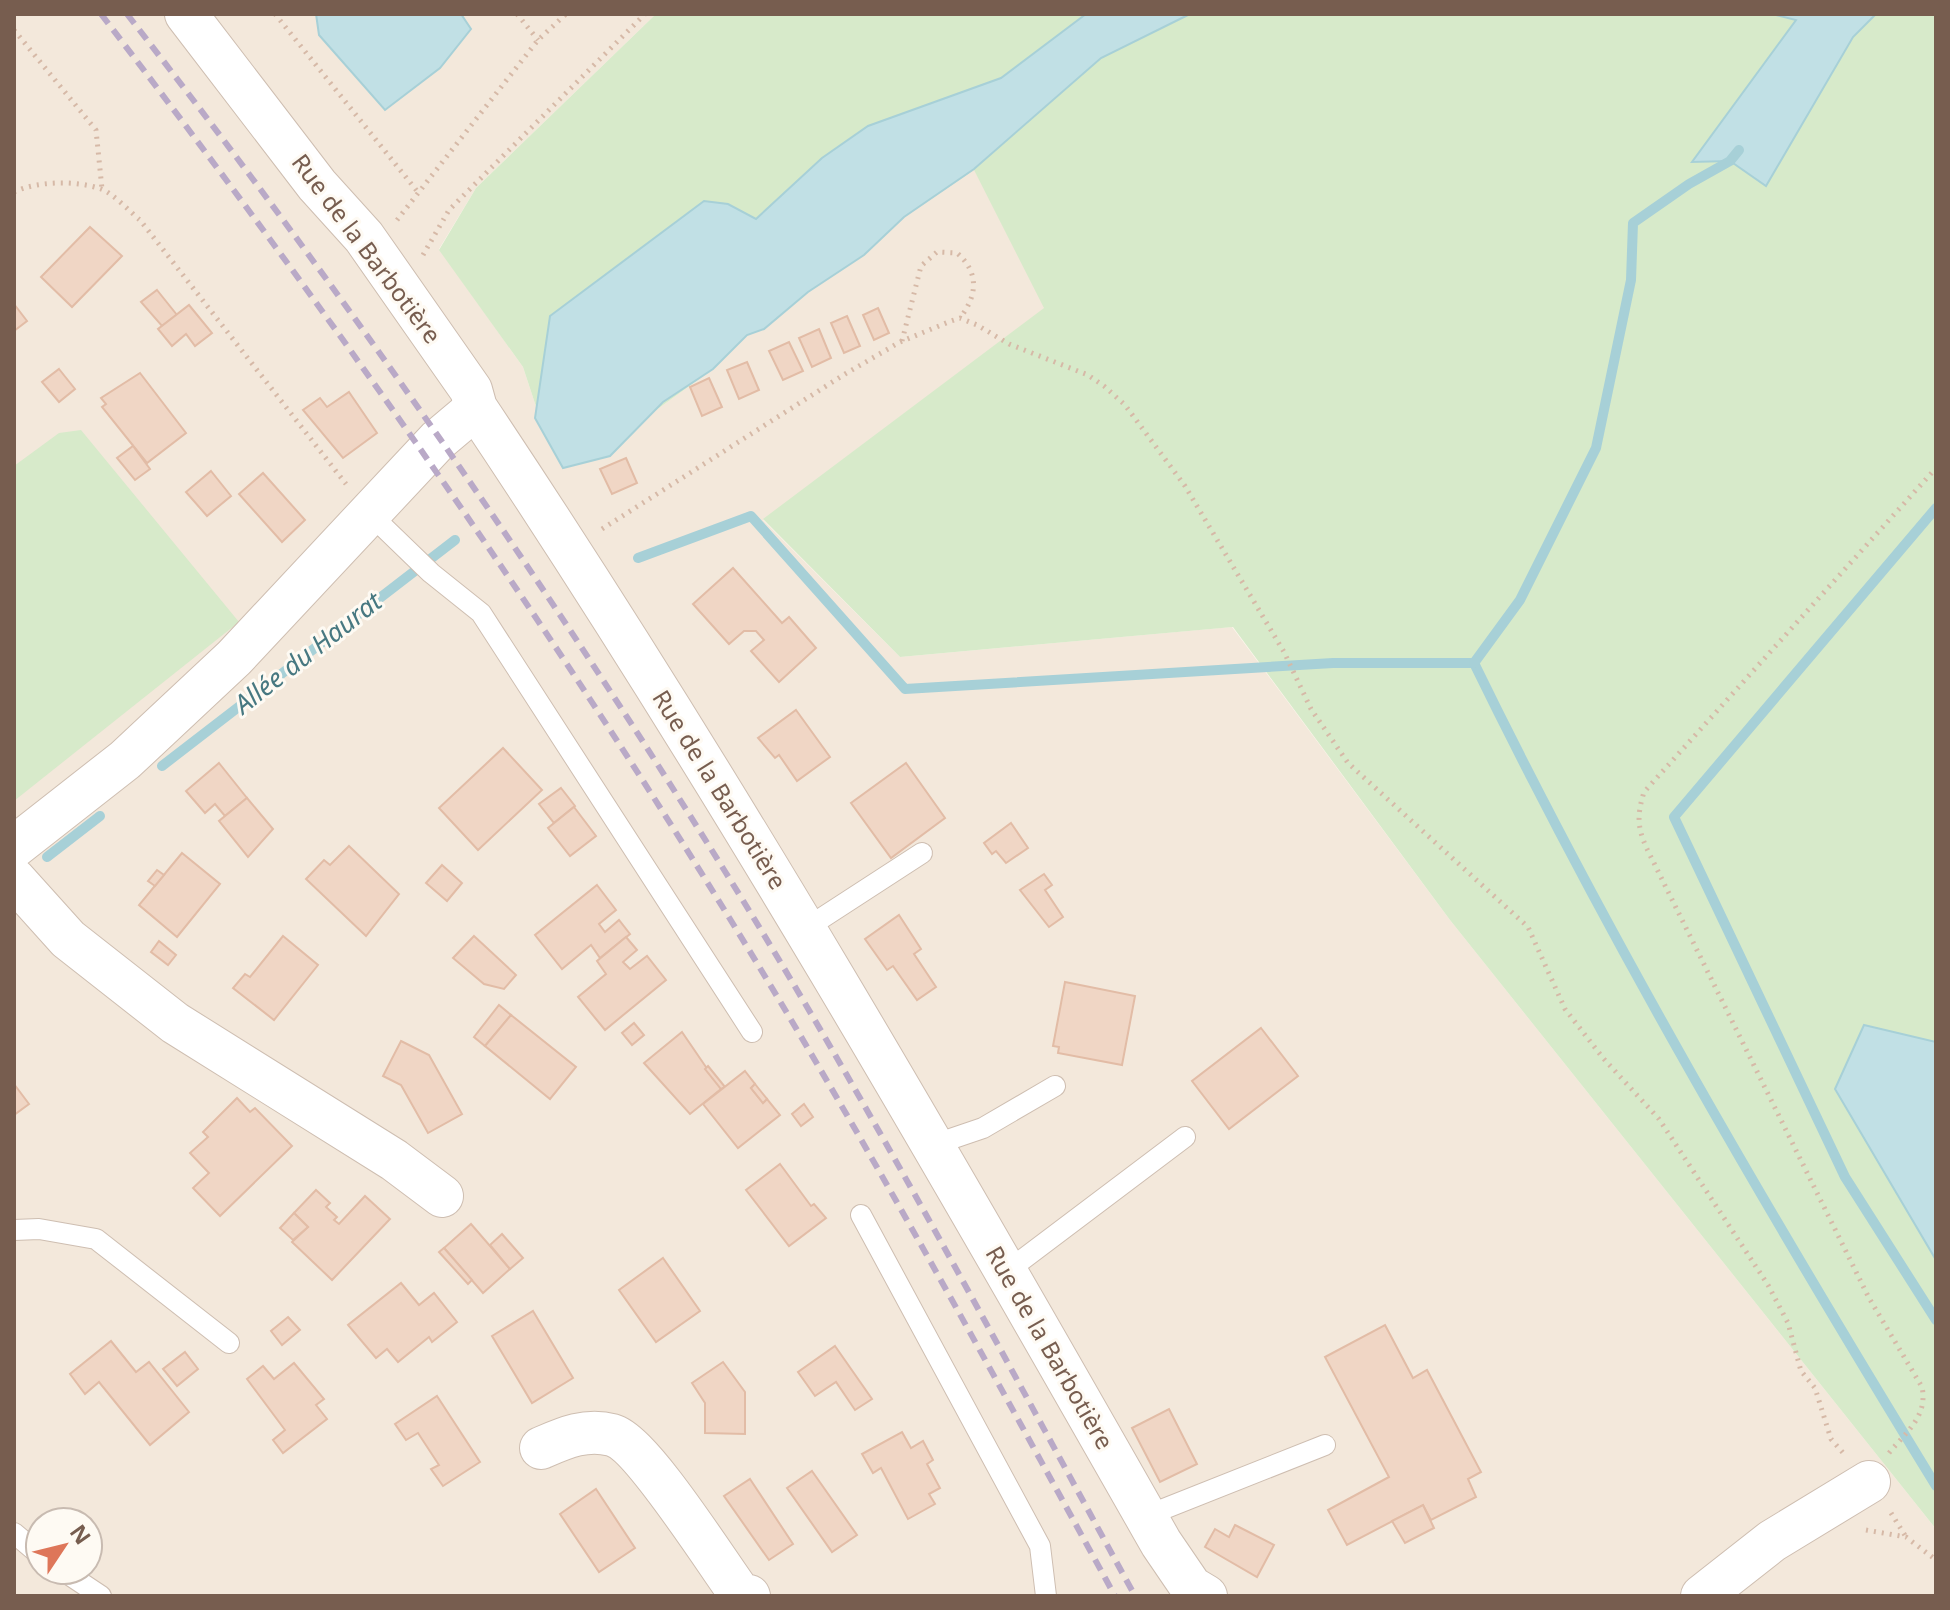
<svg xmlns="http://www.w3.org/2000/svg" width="1950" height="1610" viewBox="0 0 1950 1610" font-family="'Noto Sans',sans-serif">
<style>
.residential{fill:#f3e8db;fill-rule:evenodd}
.green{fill:#d7eaca}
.water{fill:#c1e0e5;stroke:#a7d0d7;stroke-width:2}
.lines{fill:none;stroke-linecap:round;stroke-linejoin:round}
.stream{stroke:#a7d0d7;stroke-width:10}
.building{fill:#f0d6c5;stroke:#e2bca6;stroke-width:2}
.lane-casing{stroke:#cebeb1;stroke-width:22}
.street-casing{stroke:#cebeb1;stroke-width:44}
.path{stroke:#d6b9a7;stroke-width:5;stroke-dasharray:2 6;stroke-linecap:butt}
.lane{stroke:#fff;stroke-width:20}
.street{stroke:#fff;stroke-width:42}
.rail{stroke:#b9a9c7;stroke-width:6;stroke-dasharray:12 8;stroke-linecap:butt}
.labels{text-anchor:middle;stroke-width:6;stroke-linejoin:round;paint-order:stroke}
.street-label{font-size:24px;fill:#775d4f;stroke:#fefaf3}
.water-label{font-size:26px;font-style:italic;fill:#477881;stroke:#fefaf3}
</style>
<rect width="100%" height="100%" fill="#fcf6ec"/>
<!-- residential -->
<path class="residential" d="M14 14H656L476 188 439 249 523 367 546 437 563 468 610 456 641 421 713 369 747 335 764 329 808 292 864 255 904 217 974 169 1045 308 763 520 900 657 1232 627 1450 920 1936 1529V1596H14ZM40 1522H88V1570H40Z"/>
<!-- green -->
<g class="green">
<polygon points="656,14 1936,14 1936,1529 1450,920 1233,627 900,657 763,519 1044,308 974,170 904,217 864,255 808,292 764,329 747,335 713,369 641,421 610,456 563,468 546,437 523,367 439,250 476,188"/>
<polygon points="81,430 239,622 14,801 14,466 59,433"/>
</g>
<!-- water -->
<g class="water">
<polygon points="316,14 461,14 471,29 440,68 385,110 319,35"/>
<polygon points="1086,14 1190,14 1101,58 974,169 904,217 864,255 808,292 764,329 747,335 713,369 663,402 610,456 563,468 535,418 550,316 704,201 728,204 756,219 822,158 868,126 1001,78"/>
<polygon points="1772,14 1876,14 1853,37 1766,186 1730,161 1692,162 1796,20"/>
<polygon points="1864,1025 1936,1042 1936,1260 1835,1089"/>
</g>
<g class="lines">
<!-- stream -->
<g class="stream">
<polyline points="1936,508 1674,817 1845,1177 1936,1320"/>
<polyline points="638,558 751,516 905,689 1333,663 1474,663"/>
<path d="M1474 663C1612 946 1772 1218 1936 1486"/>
<polyline points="1474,663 1520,600 1596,448 1631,280 1633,223 1689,184 1730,161 1739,150"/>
<polyline points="162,766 455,540"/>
<polyline points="47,857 100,816"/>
</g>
</g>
<!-- building -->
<g class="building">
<polygon points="90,227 122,256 72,307 41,277"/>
<polygon points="157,290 177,315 162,326 141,302"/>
<polygon points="14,304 27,321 14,331"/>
<polygon points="189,305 212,333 195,346 186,334 172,346 158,329"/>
<polygon points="878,308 889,333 874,340 863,315"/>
<polygon points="847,316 860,346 844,353 831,323"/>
<polygon points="819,329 831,358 812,367 799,338"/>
<polygon points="789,342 803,371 783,380 769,351"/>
<polygon points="747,362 759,390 739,399 727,370"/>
<polygon points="59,369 75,389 59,402 42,382"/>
<polygon points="140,373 186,433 147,463 102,407 106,404 101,398"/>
<polygon points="709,378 722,407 702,416 690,387"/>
<polygon points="349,392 377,433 343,458 303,410 320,398 327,407"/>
<polygon points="133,446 150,469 135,480 117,458"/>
<polygon points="626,458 637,483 612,494 600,469"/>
<polygon points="211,471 231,496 207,516 186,492"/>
<polygon points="263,473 305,520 282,542 239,494"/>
<polygon points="733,568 782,623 789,617 816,648 779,682 751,651 764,640 756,631 744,631 729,644 693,604"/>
<polygon points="796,710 830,757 797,781 779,755 775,758 758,738"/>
<polygon points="503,748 542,790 478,850 439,808"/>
<polygon points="219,763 247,798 225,816 215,804 205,813 186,791"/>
<polygon points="906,763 945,818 891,858 851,803"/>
<polygon points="561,788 575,806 554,823 539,804"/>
<polygon points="247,798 273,829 248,857 219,821"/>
<polygon points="574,807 596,836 570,856 548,828"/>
<polygon points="1011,823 1028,848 1006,863 996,851 992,854 984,843"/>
<polygon points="349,846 399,894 366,936 306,879 324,860 330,865"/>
<polygon points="182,853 220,884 177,937 139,905"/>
<polygon points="442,865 462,883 447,901 426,883"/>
<polygon points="157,870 164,875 155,886 148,881"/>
<polygon points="1044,874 1052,885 1045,890 1063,917 1049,927 1020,890"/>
<polygon points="597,885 616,910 599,924 605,932 619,920 630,934 600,958 591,945 562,969 535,935"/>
<polygon points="899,915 921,949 914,954 936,987 917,1000 893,966 887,970 865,939"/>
<polygon points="283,936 318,965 274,1020 233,988 245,974 250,977"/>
<polygon points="474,936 516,975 504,989 484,984 453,958"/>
<polygon points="626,937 637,950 623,962 630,969 647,956 666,980 605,1030 578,997 606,974 597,961"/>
<polygon points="159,941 176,955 168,965 151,952"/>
<polygon points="1065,982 1135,996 1122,1065 1058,1053 1059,1047 1053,1046"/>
<polygon points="499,1005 511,1015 485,1046 474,1037"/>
<polygon points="511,1015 576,1067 550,1099 485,1046"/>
<polygon points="634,1023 644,1035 632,1045 622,1033"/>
<polygon points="1261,1028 1298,1076 1229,1129 1192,1081"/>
<polygon points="682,1032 721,1089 690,1114 644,1063"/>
<polygon points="401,1041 429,1055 462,1114 428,1133 401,1085 383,1076"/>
<polygon points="708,1066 725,1087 721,1089 705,1069"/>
<polygon points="745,1071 755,1084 751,1088 763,1103 767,1099 780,1115 738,1148 703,1104"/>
<polygon points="14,1084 29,1104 14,1115"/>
<polygon points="755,1084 767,1099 763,1103 751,1088"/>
<polygon points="237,1098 250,1112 255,1108 292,1146 220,1216 193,1188 209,1173 190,1153 208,1137 203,1132"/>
<polygon points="804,1104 813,1117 801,1126 792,1114"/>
<polygon points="780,1164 811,1206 814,1204 826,1218 789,1246 746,1190"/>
<polygon points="316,1190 330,1203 326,1207 337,1217 334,1220 339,1224 365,1196 390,1219 332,1280 292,1242 308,1227 294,1213"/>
<polygon points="294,1213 308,1227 293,1240 280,1228"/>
<polygon points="471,1224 510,1269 483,1293 444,1248"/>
<polygon points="502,1234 523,1258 510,1269 490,1245"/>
<polygon points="444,1248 472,1280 468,1284 439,1252"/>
<polygon points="663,1258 700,1311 656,1342 619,1290"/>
<polygon points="401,1283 419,1305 434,1293 457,1322 432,1342 429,1337 398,1362 387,1349 376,1358 348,1325"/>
<polygon points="533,1311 573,1378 532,1403 492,1336"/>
<polygon points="288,1317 300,1330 282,1345 271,1331"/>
<polygon points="1385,1325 1413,1378 1427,1370 1481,1472 1468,1479 1476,1497 1431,1520 1423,1505 1347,1545 1328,1510 1389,1477 1325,1357"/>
<polygon points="111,1341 136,1372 149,1362 189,1412 150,1445 99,1382 85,1394 70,1374"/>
<polygon points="835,1346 872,1399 855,1410 836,1382 815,1396 798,1372"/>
<polygon points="185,1352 198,1369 177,1386 163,1369"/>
<polygon points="723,1362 745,1392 745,1434 705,1433 705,1403 692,1383"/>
<polygon points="294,1363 324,1399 316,1405 327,1419 283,1453 273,1440 285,1430 247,1379 263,1366 274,1379"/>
<polygon points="437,1396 480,1462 443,1486 431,1469 439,1465 418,1433 406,1440 395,1424"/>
<polygon points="1169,1409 1197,1464 1160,1482 1132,1428"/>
<polygon points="902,1432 911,1448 923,1441 933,1460 927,1464 940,1488 929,1494 935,1504 908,1519 881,1468 873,1473 862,1454"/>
<polygon points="812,1471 857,1535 832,1552 787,1488"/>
<polygon points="750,1479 793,1544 769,1560 724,1496"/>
<polygon points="596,1489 635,1548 599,1572 560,1514"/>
<polygon points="1423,1505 1434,1528 1405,1543 1392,1521"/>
<polygon points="1235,1525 1274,1545 1257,1577 1205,1547 1215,1529 1229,1537"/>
</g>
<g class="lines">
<!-- lane casing -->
<g class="lane-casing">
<g id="lane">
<polyline points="369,513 431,573 481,613 752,1032"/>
<polyline points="805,929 922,853"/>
<polyline points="933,1145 983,1128 1055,1086"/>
<polyline points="861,1215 1040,1546 1046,1596"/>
<polyline points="14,1230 39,1229 96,1239 229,1343"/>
<polyline points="1006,1272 1185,1137"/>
<polyline points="1146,1516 1325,1445"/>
<polyline points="14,1533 40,1555"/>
<polyline points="62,1570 101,1596"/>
</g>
</g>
<!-- street casing -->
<g class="street-casing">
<g id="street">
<path d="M186 14 317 185 364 237 471 390 476 408C722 776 943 1159 1161 1543L1191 1587 1206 1596"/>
<polyline points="14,847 125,760 234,658 438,440 476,408"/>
<polyline points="14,879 68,939 175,1023 394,1160 442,1196"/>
<path d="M541 1448C564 1438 586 1428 612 1435 642 1443 717 1563 740 1594L749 1596"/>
<polyline points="1702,1596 1772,1541 1869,1482"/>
</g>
</g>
<!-- path -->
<g class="path">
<polyline points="275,14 417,191"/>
<polyline points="517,14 538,40"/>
<polyline points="14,30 96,130 102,189"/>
<path d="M14 192C37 181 76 180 101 189 114 194 129 211 140 220L346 484"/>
<polyline points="397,220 538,40 566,14"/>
<polyline points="423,255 449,210 645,14"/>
<path d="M902 341 921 266 937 252 957 253C980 273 977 296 960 318"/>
<polyline points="602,529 845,374 900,342 951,321 960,318 977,325 1009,344 1088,375 1104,386 1125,405 1185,486 1284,652 1311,709 1348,763 1528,927 1565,1009 1603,1058 1659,1119 1768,1285 1788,1323 1801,1371 1815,1388 1831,1439 1845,1455"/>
<path d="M1889 1453C1907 1431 1928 1416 1922 1387L1869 1298 1647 849C1637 827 1637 815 1644 792L1936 468"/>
<polyline points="1891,1513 1906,1537"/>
<polyline points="1866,1530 1906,1537 1936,1560"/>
</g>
<!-- lane -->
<use href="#lane" class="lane"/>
<!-- street -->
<use href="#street" class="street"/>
<!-- rail -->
<g class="rail">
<path d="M101 14C320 300 527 592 717 898 858 1125 986 1361 1115 1596"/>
<path d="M127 14C341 289 542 577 726 873 872 1108 1002 1353 1135 1596"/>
</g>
</g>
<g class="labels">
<!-- street labels -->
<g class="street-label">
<text transform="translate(366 249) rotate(53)" y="8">Rue de la Barbotière</text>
<text transform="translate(719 790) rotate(58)" y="8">Rue de la Barbotière</text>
<text transform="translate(1049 1348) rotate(60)" y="8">Rue de la Barbotière</text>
</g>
<!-- water labels -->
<g class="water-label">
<text transform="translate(308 653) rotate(-38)" y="9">Allée du Haurat</text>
</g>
</g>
<!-- border -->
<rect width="1950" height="1610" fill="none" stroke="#775d4f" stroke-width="32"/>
<!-- north arrow -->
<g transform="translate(64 1546) rotate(55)"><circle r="38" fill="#fefaf3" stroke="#c8bbb1" stroke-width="2"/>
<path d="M0-6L14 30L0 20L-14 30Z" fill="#de7659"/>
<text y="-12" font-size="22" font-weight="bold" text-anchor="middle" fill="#775d4f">N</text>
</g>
</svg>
